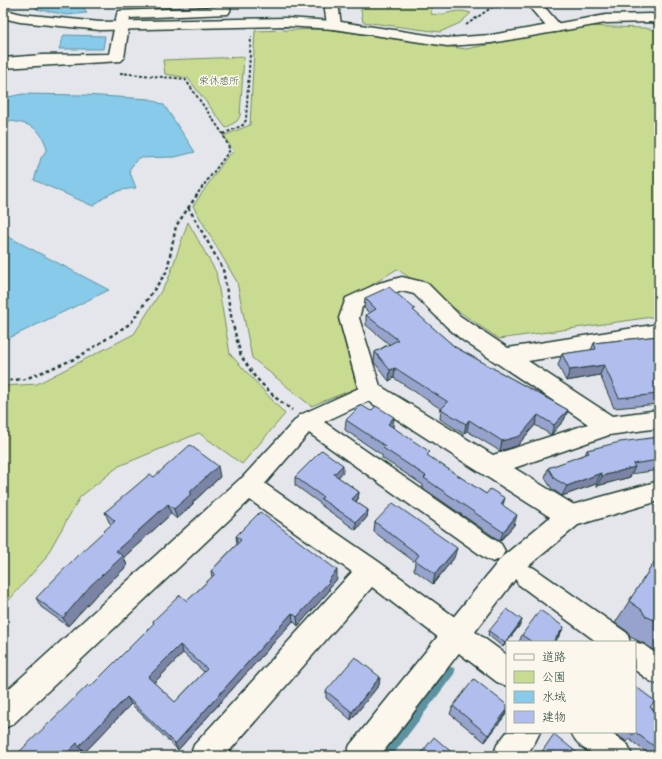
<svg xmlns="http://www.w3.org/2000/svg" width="662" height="759" viewBox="0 0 662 759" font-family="Sriracha,'Klee One',sans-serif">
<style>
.green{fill:#c9db90;stroke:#748c62}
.water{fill:#87cae9;stroke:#5d92a1}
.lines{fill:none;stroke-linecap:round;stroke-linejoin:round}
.stream{fill:#5d92a1;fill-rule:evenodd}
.pedestrian-casing{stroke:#1f3d34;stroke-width:3}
.minor-casing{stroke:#1f3d34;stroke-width:3}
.tertiary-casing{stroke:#1f3d34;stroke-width:3}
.path-far1{stroke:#1f3d34;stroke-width:2;stroke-dasharray:3 2;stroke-linecap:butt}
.path{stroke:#1f3d34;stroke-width:2.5;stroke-dasharray:3.5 3;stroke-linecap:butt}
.pedestrian{fill:#fbf7ec;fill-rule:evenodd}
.minor{fill:#fbf7ec;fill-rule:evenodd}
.tertiary{fill:#fbf7ec;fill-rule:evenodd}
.wall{fill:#97a3cc;stroke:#1f3d34;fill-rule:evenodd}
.shaded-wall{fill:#7b84a6;stroke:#1f3d34}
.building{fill:#b0bded;stroke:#1f3d34;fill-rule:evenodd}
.labels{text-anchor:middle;stroke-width:3;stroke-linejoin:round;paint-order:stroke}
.far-park-label{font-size:10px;fill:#415d46;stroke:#fbf7ec}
</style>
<rect width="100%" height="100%" fill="#e4e6ec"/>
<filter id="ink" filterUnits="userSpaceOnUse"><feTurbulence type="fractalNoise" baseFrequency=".025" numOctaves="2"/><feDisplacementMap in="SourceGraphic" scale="8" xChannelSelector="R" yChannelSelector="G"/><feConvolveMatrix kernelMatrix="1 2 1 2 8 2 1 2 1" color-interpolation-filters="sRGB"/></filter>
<g filter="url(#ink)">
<!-- green -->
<g class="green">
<path d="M363 3H432L431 14C447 17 454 7 471 13L460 23 440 32 363 22 361 11Z"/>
<polygon points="583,26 645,28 659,31 659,316 499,339 397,269 351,298 339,321 357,388 311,406 252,358 237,282 193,206 227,157 234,151 223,136 250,125 255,31 325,29 466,49"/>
<polygon points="244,57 240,116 237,121 226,128 188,78 165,74 163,60"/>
<polygon points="188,222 216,272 230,354 285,414 242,464 199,433 119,466 80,497 44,560 3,607 3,386 37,384 134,334 168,280"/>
</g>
<!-- water -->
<g class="water">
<polygon points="38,3 81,3 87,13 67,15 36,9"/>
<polygon points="64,35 105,36 103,49 59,49"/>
<path d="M23 94 84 95 150 99 164 105 195 152 175 157 138 158 129 170 136 188C113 191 111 192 93 206L34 180 41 158 47 149C40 124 27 124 5 120L3 118V98Z"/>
<polygon points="3,234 109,290 3,341"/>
</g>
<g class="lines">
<!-- stream -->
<polygon class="stream" points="451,667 454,668 455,671 454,674 392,756 381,756 383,753 448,668"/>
<!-- pedestrian casing -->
<g class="pedestrian-casing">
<g id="pedestrian">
<polygon points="370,383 377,385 380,391 377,397 324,422 501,544 505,551 501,558 493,562 485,558 309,433 257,493 249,495 241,493 238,486 241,479 300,415"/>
<polygon points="526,565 534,568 627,633 630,642 597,642 518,584 514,576 518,568"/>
<polygon points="634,642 635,642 644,645 659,656 659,685 650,681 635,670"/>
</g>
</g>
<!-- minor casing -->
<g class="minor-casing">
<g id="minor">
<polygon points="217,3 231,3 230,11 228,14 130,18 124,58 121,61 3,68 3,58 42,55 109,54 117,14 119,11 216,7"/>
<polygon points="324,3 338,3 341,25 339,28 334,29 329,28 327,25"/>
<polygon points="526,3 541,3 560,25 562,28 560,31 555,32 550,31"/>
<path d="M402 277 427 283 460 316 508 348 659 324V340L528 361 612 416 659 410V428L609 435 514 468 579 508 582 516 579 524 570 527 561 524 362 397 359 391 339 318 346 298 379 283ZM402 291 414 294 446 326 461 339 588 424 493 455 380 386 359 318 362 307 392 294Z"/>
<polygon points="249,476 258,479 379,562 507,655 507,686 497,682 372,587 225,756 190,756 194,745 352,572 250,500 13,724 3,729 3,694 240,479"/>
<polygon points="507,732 540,732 535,742 526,756 493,756 497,745"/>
<path d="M571 732H610L628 745 632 756C605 756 584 759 571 732Z"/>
</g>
</g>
<!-- tertiary casing -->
<g class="tertiary-casing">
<g id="tertiary">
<polygon points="3,9 21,14 100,22 285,18 334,21 447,38 491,35 606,15 651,14 659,16 659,24 651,22 606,23 491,43 447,46 334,29 285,26 100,30 20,22 3,18"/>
<polygon points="659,481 659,501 578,525 520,573 380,756 346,756 350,745 502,557 561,508"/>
</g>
</g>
<!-- path-far1 -->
<g class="path-far1">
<polyline points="466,25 498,3"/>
<polyline points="120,73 185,79 223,134 230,150 198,193"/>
<polyline points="223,134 243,125 246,120 251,37"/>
</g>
<!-- path -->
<g class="path">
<polyline points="188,207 223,269 232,321 241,356 255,377 276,398 292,410"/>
<polyline points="3,381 25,379 77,358 131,323 167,271 176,226 199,192"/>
</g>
<!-- pedestrian -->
<use href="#pedestrian" class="pedestrian"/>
<!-- minor -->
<use href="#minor" class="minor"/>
<!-- tertiary -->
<use href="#tertiary" class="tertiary"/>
</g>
<!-- wall -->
<g class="wall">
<polygon points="365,298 414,312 455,347 568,410 564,420 551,435 535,425 517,446 500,451 467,431 464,434 440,419 441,409 394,378 389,381 374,362 375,352 389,344 366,325 366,315 369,313 364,308"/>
<polygon points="659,336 659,404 614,408 600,375 566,381 558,365 562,354 591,350 594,343"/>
<polygon points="346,420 393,427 429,457 503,505 514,525 500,541 423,488 423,485 382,458 382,455 345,430"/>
<polygon points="659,437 659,470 631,474 630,477 597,486 596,484 562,496 552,489 545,478 548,468 585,455 587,450"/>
<polygon points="343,472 338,477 359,492 358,499 356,502 368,510 367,517 356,530 322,506 321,504 295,485 295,477"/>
<polygon points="154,477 220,477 193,502 193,504 177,519 171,514 124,557 127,566 96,595 68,626 41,607 36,598 112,525 109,522 105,512"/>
<polygon points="375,522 454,558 433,584 414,570 415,562 374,532"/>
<path d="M236 536 337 579 329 588V591L298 626 293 621 178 750 131 704 85 752 82 750 76 756 90 687 154 624 153 621 187 601 212 577 211 571 237 544ZM183 653 204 672 175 702 154 683Z"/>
<polygon points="659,555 659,654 645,644 630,637 628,632 615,623"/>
<polygon points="522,620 520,625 503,647 488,635 489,631"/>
<polygon points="564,627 559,636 555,642 519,642 522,635"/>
<polygon points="380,677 379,685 351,720 326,698 326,691"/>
<polygon points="453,706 506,714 485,742 450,714"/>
<polygon points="650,707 659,714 659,756 651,756 629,739 627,742 613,732 635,732"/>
</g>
<!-- shaded-wall -->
<g class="shaded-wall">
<polygon points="604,365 600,375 566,381 570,370"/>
<polygon points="395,368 394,378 389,381 390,370"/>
<polygon points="568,410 564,420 551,435 554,425"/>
<polygon points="538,415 535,425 517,446 500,451 502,441"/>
<polygon points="394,417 393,428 388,424"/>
<polygon points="469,420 467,431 464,434 466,424"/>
<polygon points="343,465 343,472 334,482 334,474"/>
<polygon points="218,466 220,477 193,502 193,504 177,519 174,509 189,493"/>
<polygon points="635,467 630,477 597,486 602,476"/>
<polygon points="601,473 596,484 562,496 567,486"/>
<polygon points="359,492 358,499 352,506 352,499"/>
<polygon points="505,498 502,508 501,504"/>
<polygon points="168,504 171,514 124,557 127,566 96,595 68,626 63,618 116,551"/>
<polygon points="368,510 367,517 356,530 356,522"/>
<polygon points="517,515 514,525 500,541 503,532"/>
<polygon points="457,548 454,558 433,584 435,574"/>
<polygon points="337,570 337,579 329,588 329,591 298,626 297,617"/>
<polygon points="292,613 293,621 178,750 175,744"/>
<polygon points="522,620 520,625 503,647 505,643"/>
<polygon points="564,627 559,636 555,642 553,642"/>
<polygon points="180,645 183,653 152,685 148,677"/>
<polygon points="380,677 379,685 351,720 352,712"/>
<polygon points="127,697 131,704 85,752 79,746"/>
<polygon points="507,710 506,714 485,742 488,735"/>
<polygon points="77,743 82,750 76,756 64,756"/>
</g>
<!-- building -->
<g class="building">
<polygon points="389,287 415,309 413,310 455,347 568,410 554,425 538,415 520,436 502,441 469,420 466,424 441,409 448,402 395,368 390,370 375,352 398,340 366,315 376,309 365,298"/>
<polygon points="659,336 659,394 619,398 604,365 570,370 562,354 596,349 594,343"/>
<polygon points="361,405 371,411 376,406 394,417 388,424 430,452 427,455 486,494 490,489 505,498 501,504 517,515 503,532 424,478 426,476 383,448 385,446 346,420"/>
<polygon points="659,437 659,460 633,464 635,467 602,476 601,473 567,486 555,479 548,468 589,453 587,450 620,442"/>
<polygon points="190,445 218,466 189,493 191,494 174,509 168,504 116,551 123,556 91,585 63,618 36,598 78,555 115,521 105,512 150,474 154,477"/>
<polygon points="322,450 343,465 334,474 359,492 352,499 368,510 356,522 321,499 323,497 295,477"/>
<polygon points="393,503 457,548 435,574 415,560 419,555 416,553 375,522"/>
<path d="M260 512 337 570 328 581 329 582 297 617 292 613 175 744 127 697 79 746 77 743 64 756H15L88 685 90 687 154 623 153 621 180 595 187 601 215 574 211 571 241 540 236 536ZM180 645 207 669 175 702 148 677Z"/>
<polygon points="659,555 659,622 645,616 642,610 629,601"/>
<polygon points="507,609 522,620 505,643 489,631"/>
<polygon points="540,610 564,627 553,642 532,642 522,635"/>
<polygon points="355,657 380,677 352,712 326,691"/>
<polygon points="474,679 507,705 507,710 488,735 453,706"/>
<polygon points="635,686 655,701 650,707 659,714 659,750 635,732"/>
<polygon points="629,732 635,732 633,735"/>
<polygon points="554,734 581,756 539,756"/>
<polygon points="434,737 456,756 419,756"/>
<polygon points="262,752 266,756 259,756"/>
</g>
</g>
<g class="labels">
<!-- far-park labels -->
<g class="far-park-label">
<text x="219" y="84">栄休憩所</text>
</g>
</g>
<!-- margin -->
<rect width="662" height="759" fill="none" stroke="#fbf7ec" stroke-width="16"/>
<rect x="8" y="8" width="646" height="743" fill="none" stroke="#1f3d34" stroke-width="1.5" filter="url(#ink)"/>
<!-- legend -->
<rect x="506" y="641" width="130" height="92" fill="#fbf7ec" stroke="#a3ada2"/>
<rect x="514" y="654" width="20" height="6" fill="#fbf7ec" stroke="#a3ada2"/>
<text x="542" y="661" font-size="12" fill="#1f3d34">道路</text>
<rect x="514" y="671" width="20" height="12" fill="#c9db90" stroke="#a3ada2"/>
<text x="542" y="681" font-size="12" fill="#1f3d34">公園</text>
<rect x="514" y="691" width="20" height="12" fill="#87cae9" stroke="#a3ada2"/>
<text x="542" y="701" font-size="12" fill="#1f3d34">水域</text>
<rect x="514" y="711" width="20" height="12" fill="#b0bded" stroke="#a3ada2"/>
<text x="542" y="721" font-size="12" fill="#1f3d34">建物</text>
</svg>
